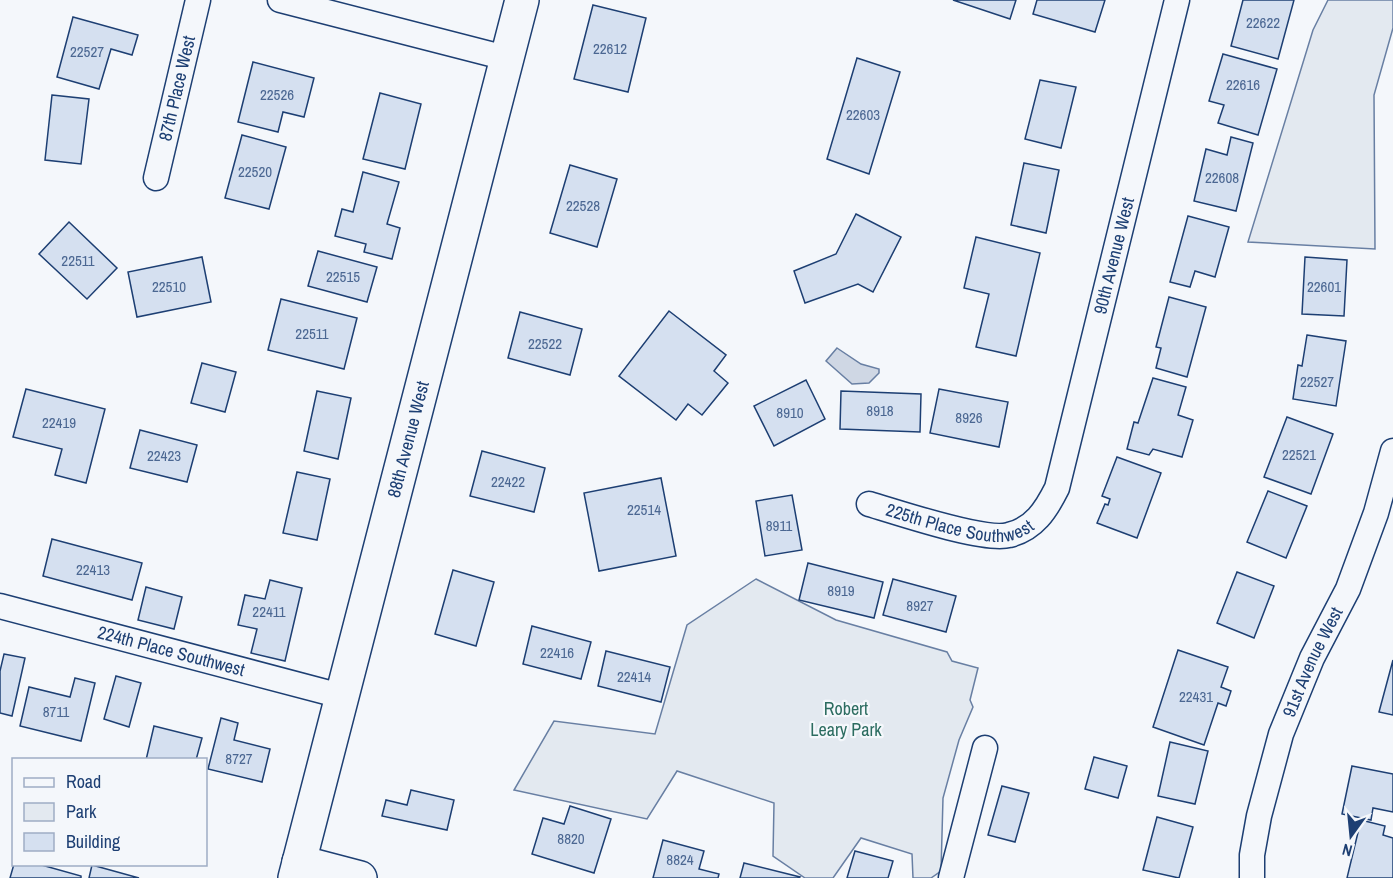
<svg xmlns="http://www.w3.org/2000/svg" width="1393" height="878" viewBox="0 0 1393 878" font-family="'Archivo Narrow',sans-serif">
<style>
.green{fill:#e3e9f0;stroke:#687fa3;stroke-width:1.5}
.water{fill:#cfd7e4;stroke:#687fa3;stroke-width:1.5}
.building{fill:#d5e0f0;stroke:#1d3f73;stroke-width:1.5}
.lines{fill:none;stroke-linecap:round;stroke-linejoin:round}
.street-casing{stroke:#1d3f73;stroke-width:27}
.secondary-casing{stroke:#1d3f73;stroke-width:36}
.street{stroke:#f4f7fb;stroke-width:24}
.secondary{stroke:#f4f7fb;stroke-width:33}
.labels{text-anchor:middle;stroke-width:4.5;stroke-linejoin:round;paint-order:stroke}
.number-label{font-size:15px;fill:#4b6792}
.street-label{font-size:18px;fill:#1d3f73;stroke:#f4f7fb}
.park-label{font-size:18px;fill:#2c6c60;stroke:#f4f7fb}
</style>
<rect width="100%" height="100%" fill="#f4f7fb"/>
<!-- green -->
<g class="green">
<polygon points="1328,0 1393,0 1393,28 1374,95 1375,249 1248,242 1313,30"/>
<polygon points="756,579 836,620 947,652 952,661 978,668 970,700 973,707 959,740 943,798 941,871 931,878 913,878 912,854 861,838 833,878 805,878 773,856 774,803 677,771 647,819 514,790 554,721 655,734 687,625"/>
</g>
<!-- water -->
<polygon class="water" points="837,348 861,364 879,369 879,373 869,383 852,384 826,361"/>
<!-- building -->
<g class="building">
<polygon points="953,0 1016,0 1010,19"/>
<polygon points="1037,0 1105,0 1095,32 1033,14"/>
<polygon points="1243,0 1294,0 1278,59 1231,46"/>
<polygon points="593,5 646,18 628,92 574,79"/>
<polygon points="73,17 138,35 132,55 111,49 99,89 57,77"/>
<polygon points="1223,54 1277,69 1258,135 1218,123 1224,105 1209,101"/>
<polygon points="857,58 900,72 869,174 827,159"/>
<polygon points="253,62 314,78 304,117 283,112 278,132 238,122"/>
<polygon points="1040,80 1076,87 1061,148 1025,139"/>
<polygon points="380,93 421,104 405,169 363,159"/>
<polygon points="52,95 89,99 81,164 45,160"/>
<polygon points="242,135 286,147 269,209 225,198"/>
<polygon points="1231,137 1253,143 1236,211 1194,201 1206,149 1227,155"/>
<polygon points="1024,163 1059,170 1046,233 1011,225"/>
<polygon points="570,165 617,179 597,247 550,233"/>
<polygon points="363,172 399,182 387,224 400,228 392,259 364,252 366,244 335,236 342,209 353,212"/>
<polygon points="856,214 901,237 873,292 858,284 805,303 794,271 836,254"/>
<polygon points="1188,216 1229,227 1215,277 1195,271 1190,287 1170,282"/>
<polygon points="69,222 117,268 87,299 39,254"/>
<polygon points="976,237 1040,253 1016,356 976,347 989,294 964,288"/>
<polygon points="318,251 377,267 367,302 308,286"/>
<polygon points="202,257 211,302 137,317 128,272"/>
<polygon points="1305,257 1347,260 1344,316 1302,314"/>
<polygon points="1169,297 1206,307 1187,377 1156,368 1161,348 1156,347"/>
<polygon points="281,299 357,318 344,369 268,350"/>
<polygon points="669,311 726,355 714,371 728,383 702,415 688,404 676,420 619,376"/>
<polygon points="520,312 582,329 570,375 508,358"/>
<polygon points="1307,335 1346,341 1336,406 1293,399 1298,365 1302,366"/>
<polygon points="202,363 236,372 225,412 191,403"/>
<polygon points="1153,378 1186,387 1178,415 1193,420 1182,457 1153,449 1149,455 1127,449 1134,422 1138,423"/>
<polygon points="806,380 825,419 774,446 754,406"/>
<polygon points="26,389 105,409 86,483 55,475 62,449 13,437"/>
<polygon points="939,389 1008,402 999,447 930,433"/>
<polygon points="317,391 351,398 338,459 304,451"/>
<polygon points="841,391 921,394 920,432 840,429"/>
<polygon points="1287,417 1333,434 1311,494 1264,477"/>
<polygon points="140,430 197,445 187,482 130,468"/>
<polygon points="482,451 545,468 534,512 470,496"/>
<polygon points="1117,457 1161,473 1137,538 1097,523 1105,504 1108,505 1110,499 1102,496"/>
<polygon points="297,472 330,479 317,540 283,533"/>
<polygon points="661,478 676,556 599,571 584,493"/>
<polygon points="1268,491 1307,506 1286,558 1247,542"/>
<polygon points="792,495 802,550 765,556 756,501"/>
<polygon points="52,539 142,563 132,600 43,576"/>
<polygon points="808,563 883,582 874,618 799,600"/>
<polygon points="453,570 494,582 476,646 435,634"/>
<polygon points="1237,572 1274,586 1254,638 1217,623"/>
<polygon points="893,579 956,596 946,632 883,615"/>
<polygon points="270,580 302,588 285,661 251,653 257,629 238,625 245,595 265,599"/>
<polygon points="146,587 182,597 174,629 138,620"/>
<polygon points="532,626 591,642 581,679 523,664"/>
<polygon points="1178,650 1228,667 1221,687 1231,691 1226,706 1218,703 1204,745 1153,727"/>
<polygon points="606,651 670,667 661,702 598,686"/>
<polygon points="4,654 25,658 12,716 0,713 0,671"/>
<polygon points="1393,660 1393,715 1379,712"/>
<polygon points="116,676 141,683 129,727 104,719"/>
<polygon points="75,678 95,683 81,741 20,726 29,687 70,697"/>
<polygon points="221,718 238,723 234,740 270,749 262,782 208,769"/>
<polygon points="154,726 202,738 196,760 146,760"/>
<polygon points="1170,742 1208,751 1195,804 1158,796"/>
<polygon points="1094,757 1127,766 1118,798 1085,789"/>
<polygon points="1352,766 1393,774 1393,812 1373,808 1371,820 1342,814"/>
<polygon points="1002,786 1029,793 1015,842 988,835"/>
<polygon points="411,790 454,800 447,830 382,816 386,800 407,805"/>
<polygon points="570,806 611,819 594,873 532,854 543,818 564,824"/>
<polygon points="1157,817 1193,827 1179,878 1143,870"/>
<polygon points="1361,820 1385,826 1383,835 1393,838 1393,878 1347,878"/>
<polygon points="663,840 704,851 699,869 719,874 718,878 653,878"/>
<polygon points="855,851 893,861 888,878 847,878"/>
<polygon points="744,863 800,877 799,878 740,878"/>
<polygon points="14,864 38,864 81,876 81,878 10,878"/>
<polygon points="92,865 139,878 89,878"/>
</g>
<g class="lines">
<!-- street casing -->
<g class="street-casing">
<g id="street">
<polyline points="280,0 506,58"/>
<path id="s1" d="M156 178 198 0"/>
<path id="s2" d="M869 504C897 512 984 542 1009 535 1034 529 1046 510 1057 488L1177 0"/>
<path id="s3" d="M0 606 341 696"/>
<polyline points="951,878 985,748"/>
<path id="s4" d="M1252 878V855L1259 816 1281 734 1312 658 1348 589 1376 513 1393 451"/>
</g>
</g>
<!-- secondary casing -->
<g class="secondary-casing">
<g id="secondary">
<polyline points="299,862 360,878"/>
<path id="s5" d="M295 878 522 0"/>
</g>
</g>
<!-- street -->
<use href="#street" class="street"/>
<!-- secondary -->
<use href="#secondary" class="secondary"/>
</g>
<g class="labels">
<!-- number labels -->
<g class="number-label">
<text x="1263" y="28">22622</text>
<text x="610" y="54">22612</text>
<text x="87" y="57">22527</text>
<text x="1243" y="90">22616</text>
<text x="277" y="100">22526</text>
<text x="863" y="120">22603</text>
<text x="255" y="177">22520</text>
<text x="1222" y="183">22608</text>
<text x="583" y="211">22528</text>
<text x="78" y="266">22511</text>
<text x="343" y="282">22515</text>
<text x="169" y="292">22510</text>
<text x="1324" y="292">22601</text>
<text x="312" y="339">22511</text>
<text x="545" y="349">22522</text>
<text x="1317" y="387">22527</text>
<text x="880" y="416">8918</text>
<text x="790" y="418">8910</text>
<text x="969" y="423">8926</text>
<text x="59" y="428">22419</text>
<text x="1299" y="460">22521</text>
<text x="164" y="461">22423</text>
<text x="508" y="487">22422</text>
<text x="644" y="515">22514</text>
<text x="779" y="531">8911</text>
<text x="93" y="575">22413</text>
<text x="841" y="596">8919</text>
<text x="920" y="611">8927</text>
<text x="269" y="617">22411</text>
<text x="557" y="658">22416</text>
<text x="634" y="682">22414</text>
<text x="1196" y="702">22431</text>
<text x="56" y="717">8711</text>
<text x="239" y="764">8727</text>
<text x="571" y="844">8820</text>
<text x="680" y="865">8824</text>
</g>
<!-- street labels -->
<g class="street-label">
<text dy="6" stroke="none"><textPath href="#s1" startOffset="92">87th Place West</textPath></text>
<text dy="6" stroke="none"><textPath href="#s2" startOffset="453">90th Avenue West</textPath></text>
<text dy="6" stroke="none"><textPath href="#s5" startOffset="453">88th Avenue West</textPath></text>
<text dy="6" stroke="none"><textPath href="#s2" startOffset="94">225th Place Southwest</textPath></text>
<text dy="6" stroke="none"><textPath href="#s3" startOffset="177">224th Place Southwest</textPath></text>
<text dy="6" stroke="none"><textPath href="#s4" startOffset="226">91st Avenue West</textPath></text>
</g>
<!-- park labels -->
<g class="park-label">
<text x="846" y="715">Robert<tspan x="846" dy="21">Leary Park</tspan></text>
</g>
</g>
<!-- legend -->
<rect x="12" y="758" width="195" height="108" fill="#f4f7fb" stroke="#9eadc5" stroke-width="1.5"/>
<rect x="24" y="778" width="30" height="9" fill="#f4f7fb" stroke="#9eadc5" stroke-width="1.5"/>
<text x="66" y="788" font-size="18" fill="#1d3f73">Road</text>
<rect x="24" y="803" width="30" height="18" fill="#e3e9f0" stroke="#9eadc5" stroke-width="1.5"/>
<text x="66" y="818" font-size="18" fill="#1d3f73">Park</text>
<rect x="24" y="833" width="30" height="18" fill="#d5e0f0" stroke="#9eadc5" stroke-width="1.5"/>
<text x="66" y="848" font-size="18" fill="#1d3f73">Building</text>
<!-- north arrow -->
<g transform="translate(1351 836) rotate(195)" stroke="#f4f7fb" stroke-width="4.5" paint-order="stroke">
<path d="M0-4.5L10 22L0 15L-10 22Z" fill="#1d3f73"/>
<text y="-9" font-size="16" font-weight="bold" text-anchor="middle" fill="#1d3f73">N</text>
</g>
</svg>
